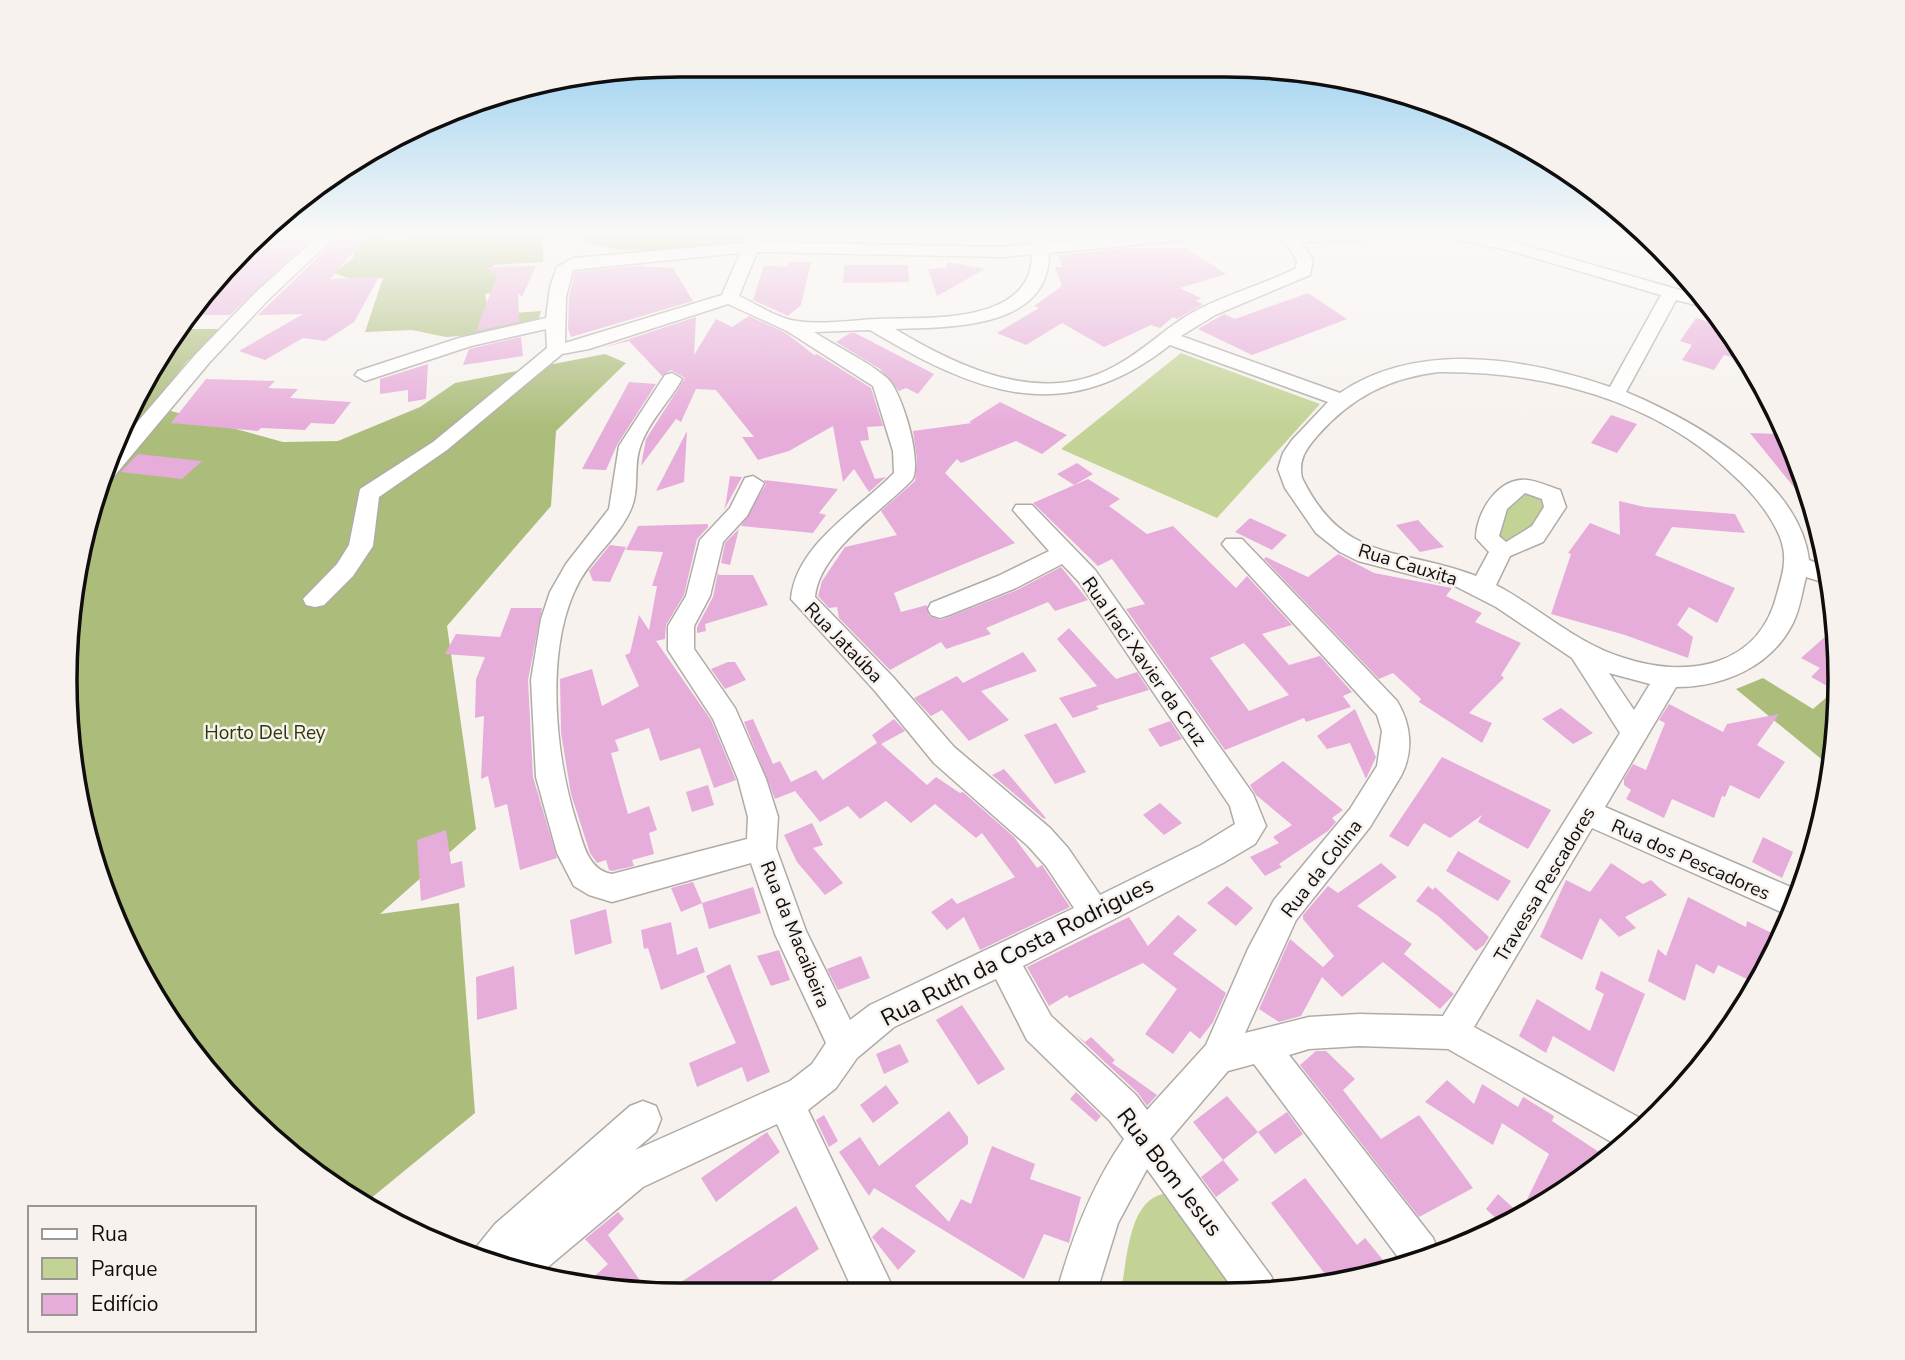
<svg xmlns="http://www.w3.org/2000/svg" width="1905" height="1360" viewBox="0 0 1905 1360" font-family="'Nunito Sans',sans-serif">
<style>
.green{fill:#c3d396}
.forest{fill:#acbd7b}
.building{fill:#e7adda;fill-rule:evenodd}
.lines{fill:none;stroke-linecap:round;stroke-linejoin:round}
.minor-casing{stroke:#b0aba7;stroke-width:3}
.minor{fill:#fff;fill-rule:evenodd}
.labels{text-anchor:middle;stroke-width:5;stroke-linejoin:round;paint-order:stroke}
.street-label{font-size:19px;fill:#100e0d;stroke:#f7f2ee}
.park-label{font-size:19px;fill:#2f3805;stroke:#f7f2ee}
.near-street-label{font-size:23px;fill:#100e0d;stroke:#f7f2ee}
.rim{fill:none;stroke:#100e0d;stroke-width:3.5}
</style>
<rect width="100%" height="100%" fill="#f7f2ee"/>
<!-- green -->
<g class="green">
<polygon points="1181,353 1320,404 1217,518 1061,449"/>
<path d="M1521 489 1551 501 1523 542C1509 542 1501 540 1492 530Z"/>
<path d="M1163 1194 1185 1203 1245 1290 1121 1291C1127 1262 1128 1201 1163 1194Z"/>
</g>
<!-- forest -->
<g class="forest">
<polygon points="407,235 543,235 543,262 493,265 504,291 485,294 489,315 541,311 536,330 446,337 412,330 365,332 383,278 354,280 334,273 353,258 356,244 366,237 406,239"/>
<path d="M585 235H747L741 243C689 247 633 258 583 242Z"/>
<polygon points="184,329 227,329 187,361 153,406 283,442 338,441 420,407 455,383 605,354 626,363 556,431 551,506 447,626 476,829 380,914 459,903 475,1113 370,1199 361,1203 306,1168 218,1086 128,952 70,761 70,599 112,444"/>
<polygon points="1763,678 1813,709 1828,696 1838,696 1839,720 1831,767 1736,689"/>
</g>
<!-- building -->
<g class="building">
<polygon points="262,235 313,237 230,315 203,315 197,307 217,275"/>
<polygon points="337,239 363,241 330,279 379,277 354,322 325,341 303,338 265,360 239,351 303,314 258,315"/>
<polygon points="1128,248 1186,248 1226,274 1180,288 1201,298 1196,301 1203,304 1177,319 1173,317 1160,328 1151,325 1104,347 1062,323 1026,345 997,333 1039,308 1034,306 1062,286 1055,267 1062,267 1058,255"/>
<polygon points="788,262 811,262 801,305 788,316 753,300 764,265 787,267"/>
<polygon points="947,262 985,269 937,296 928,269 946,268"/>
<polygon points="844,265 908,265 909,282 843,283"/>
<polygon points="536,266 522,297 518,293 519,322 476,331 497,276 486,267"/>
<polygon points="637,266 673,268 693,301 571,337 568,328 569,297 575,272"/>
<polygon points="1308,293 1347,319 1252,355 1198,329 1224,314 1235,319"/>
<polygon points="749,316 786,333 814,355 817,354 871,388 883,426 867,427 869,440 860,441 875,479 886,477 869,492 854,469 843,482 833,426 789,451 758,460 742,437 754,437 716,390 696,389 681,422 676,419 641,466 646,439 685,378 671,370 662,376 629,341 605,347 696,317 694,355 716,319 732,327"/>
<polygon points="1696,318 1725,327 1751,363 1724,355 1714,370 1682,360 1692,345 1680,341"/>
<polygon points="850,333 855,333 934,374 918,394 906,388 899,391 880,369 836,342"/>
<polygon points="521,337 523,356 463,365 469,349"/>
<polygon points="428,364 426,399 408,402 408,390 380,394 380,379"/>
<polygon points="206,379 275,381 268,388 298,389 290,398 351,402 334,424 311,423 305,430 261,428 258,431 171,423"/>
<polygon points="629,382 656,384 617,445 606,470 582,469"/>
<polygon points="1000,402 1067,435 1042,454 1016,441 961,463 957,459 945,473 1015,543 894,593 901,612 927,605 929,616 941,620 1017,590 1061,567 1088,600 1055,611 1048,602 986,628 991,634 946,649 941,642 890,670 839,618 837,607 829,608 818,596 822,581 845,547 897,535 881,511 915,481 917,459 913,431 972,423 969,422"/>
<polygon points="1611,415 1637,424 1617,453 1591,443"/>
<polygon points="687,431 684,482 656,491"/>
<polygon points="1750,433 1779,434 1794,452 1807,482 1814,512"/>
<polygon points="138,454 202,461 182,479 121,472"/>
<polygon points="1077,463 1093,474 1074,485 1057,474"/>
<polygon points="730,476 742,477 724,510 726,502"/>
<path d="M1088 479 1120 499 1109 506 1147 534 1173 526 1236 588 1247 576 1292 625 1262 634 1289 665 1320 656 1352 692 1343 696 1351 707 1306 722 1304 718 1225 750 1126 609 1145 604 1112 559 1098 566 1033 503ZM1244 643 1289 695 1249 711 1210 658Z"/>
<polygon points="764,480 799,484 838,489 819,513 826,515 813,533 741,526 766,484"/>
<polygon points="1619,501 1645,507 1735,514 1745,533 1672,527 1655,555 1735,588 1717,623 1689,607 1677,625 1693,637 1688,658 1625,635 1551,614 1571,554 1568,553 1590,523 1620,535"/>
<polygon points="1250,518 1287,535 1272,550 1235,532"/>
<polygon points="1418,520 1431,534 1444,547 1420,552 1396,525"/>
<polygon points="708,524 708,527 697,539 684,595 666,625 665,639 656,641 711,720 736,780 714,788 700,748 660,761 649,728 615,740 619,751 611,753 628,814 649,806 657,830 649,833 654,854 632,860 634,866 612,871 609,870 606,860 597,863 590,853 571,794 561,733 560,679 592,669 602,706 639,686 625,655 630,653 639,615 649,630 657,586 652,586 663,552 626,550 638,526"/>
<polygon points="739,529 730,565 721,563 725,543"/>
<polygon points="610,545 626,547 610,582 593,581 589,571"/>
<polygon points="1338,554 1374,573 1452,588 1446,596 1482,613 1475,622 1521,643 1501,675 1504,678 1469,713 1492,723 1482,743 1419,702 1421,699 1393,673 1379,679 1264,559 1266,557 1308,577"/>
<polygon points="718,572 719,575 753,575 768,605 705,624 706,631 697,633 697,627 713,597"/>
<polygon points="511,608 542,608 528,680 533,777 557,858 520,870 507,804 495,808 488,776 481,779 484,716 475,718 476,679 485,657 445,654 456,634 500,637"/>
<polygon points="1836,627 1836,630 1838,692 1811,677 1820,668 1801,658"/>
<polygon points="1069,628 1116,679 1137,672 1149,690 1096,706 1099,709 1073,718 1059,698 1097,686 1057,639"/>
<polygon points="1023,652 1037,671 981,691 1009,720 969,741 942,710 931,716 914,698 957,676 963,683"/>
<polygon points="728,662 735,662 746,680 725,689 711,669"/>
<polygon points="1669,704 1723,732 1727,724 1779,714 1757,745 1785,762 1759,799 1730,785 1725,797 1722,796 1714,818 1672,799 1664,818 1626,799 1631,790 1624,785 1624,779 1633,764 1646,770 1665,723 1659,720"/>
<polygon points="1561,708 1593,733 1573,744 1542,719"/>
<polygon points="1355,709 1376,757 1366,779 1350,743 1327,749 1317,736"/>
<polygon points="753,719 773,764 780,761 791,782 816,770 823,780 877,743 872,735 894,719 905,731 881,744 927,785 936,777 960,793 963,792 1014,837 1037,868 1042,865 1070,907 980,950 964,917 947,930 931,912 952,898 957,904 1015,877 982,833 976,838 935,804 911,823 886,801 860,819 848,806 820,822 795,791 775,799 744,722"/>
<polygon points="1170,721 1182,739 1160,747 1148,729"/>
<polygon points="1056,723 1086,772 1055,784 1024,735"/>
<polygon points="1442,757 1551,810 1528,849 1478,822 1482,815 1450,838 1424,823 1408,847 1389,836"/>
<polygon points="1283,761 1343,810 1332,818 1336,822 1328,831 1279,864 1282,867 1265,876 1250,857 1279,843 1273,837 1292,825 1256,795 1250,785"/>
<polygon points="1004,769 1046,818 1044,819 992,775"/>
<polygon points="708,785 714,805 692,812 686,792"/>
<polygon points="1160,803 1182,823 1164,835 1143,815"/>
<polygon points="812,823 823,845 813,848 843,883 825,895 797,862 784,835"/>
<polygon points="446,830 451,864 462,861 465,887 421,901 417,840"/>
<polygon points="1763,837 1793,852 1782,878 1752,862"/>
<polygon points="1458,851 1511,881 1498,901 1446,871"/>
<polygon points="1381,863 1397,877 1357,906 1412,944 1404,954 1454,994 1440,1009 1383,962 1342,997 1322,977 1301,1016 1279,1022 1259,1009 1290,939 1323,967 1334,956 1303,919 1303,915 1328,886 1338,893"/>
<polygon points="1611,863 1643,884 1651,880 1667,895 1625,917 1636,928 1619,937 1600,918 1582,960 1540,937 1566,880 1590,892"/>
<polygon points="693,882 702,903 681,912 671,888"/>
<polygon points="1227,886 1253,908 1236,926 1207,903"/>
<polygon points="1428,886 1433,890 1435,887 1489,937 1484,945 1476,951 1438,916 1416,901"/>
<polygon points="753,887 761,913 709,929 702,903"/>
<polygon points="1688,897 1746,927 1747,921 1782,938 1757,984 1718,965 1714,974 1696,964 1685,1001 1648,981 1658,949 1666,956"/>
<polygon points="606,909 612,943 575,955 570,920"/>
<polygon points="1178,915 1197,930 1173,954 1226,993 1213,1022 1200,1039 1190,1031 1173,1054 1145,1034 1177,989 1143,963 1069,998 1067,995 1049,1006 1027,967 1129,917 1148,946"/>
<polygon points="671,922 677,955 697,947 705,972 661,990 648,948 644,949 641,930"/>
<polygon points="779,950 790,980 771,986 757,956"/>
<polygon points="861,956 870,978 838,990 827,969"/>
<polygon points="730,964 770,1072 747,1082 742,1067 697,1087 689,1063 736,1043 706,976"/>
<polygon points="514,966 517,1009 477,1020 476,977"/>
<polygon points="1601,971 1645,994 1614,1072 1553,1036 1546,1053 1519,1036 1537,999 1590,1031 1604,994 1595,989"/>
<polygon points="962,1005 1005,1069 978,1085 936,1020"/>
<polygon points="1075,1034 1085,1042 1091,1037 1115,1060 1112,1063 1157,1095 1147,1106 1138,1093"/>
<polygon points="900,1044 909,1062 884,1074 876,1054"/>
<polygon points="1316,1051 1326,1051 1355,1079 1343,1090 1381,1139 1419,1115 1473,1188 1419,1217 1300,1065"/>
<polygon points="1447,1080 1474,1104 1482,1084 1518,1107 1523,1097 1554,1116 1552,1121 1608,1158 1505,1227 1486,1209 1498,1194 1520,1214 1549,1154 1502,1123 1493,1145 1425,1102"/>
<polygon points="886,1085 899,1103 873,1123 860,1105"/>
<polygon points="1076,1092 1101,1116 1096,1122 1070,1099"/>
<polygon points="1227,1096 1258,1132 1223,1160 1193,1122"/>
<polygon points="949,1111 968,1137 968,1144 915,1186 949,1222 961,1199 971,1204 992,1146 1035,1164 1030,1179 1081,1197 1069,1243 1044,1234 1024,1279 874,1188 869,1196 839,1152 860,1137 879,1166"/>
<polygon points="1287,1112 1303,1134 1275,1154 1258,1132"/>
<polygon points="824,1115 838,1141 829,1147 816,1120"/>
<polygon points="767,1132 780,1152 716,1202 701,1178"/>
<polygon points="1223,1160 1239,1180 1216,1197 1201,1177"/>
<polygon points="1305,1178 1357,1245 1365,1238 1387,1265 1331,1282 1271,1203"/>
<polygon points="796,1206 819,1249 754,1293 663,1294"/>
<polygon points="618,1212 624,1219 608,1235 646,1289 640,1294 585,1285 608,1264 585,1239"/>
<polygon points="882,1227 916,1251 898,1270 872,1237"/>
</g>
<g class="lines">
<!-- minor casing -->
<g class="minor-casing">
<g id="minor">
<polygon points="319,235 337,235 267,301 209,363 111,480 102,481 109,455 195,355 255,293"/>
<path d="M748 235H764L761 242 1003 247 1032 244 1030 235H1046L1048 243 1129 235H1193L1185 240 1049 253C1050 330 948 327 895 329 960 368 1042 407 1115 366 1143 351 1162 331 1188 315 1222 295 1261 286 1296 268L1297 260 1280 235H1372L1364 240 1301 242 1313 260 1310 275 1215 315 1181 336 1340 393C1418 340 1526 358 1610 387L1661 295 1507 250 1449 238 1447 235H1481L1510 241 1704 297 1712 309 1676 300 1626 392C1693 420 1799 479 1809 560L1827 567 1832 585 1806 577C1802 592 1800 609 1793 623 1771 667 1723 687 1676 687L1605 807 1800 891 1790 916 1592 828 1474 1027 1649 1123 1622 1148 1448 1049 1359 1046 1309 1049 1289 1055 1433 1238 1438 1250 1401 1261 1254 1064 1228 1071 1170 1139 1271 1276 1277 1290H1234L1147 1169 1118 1223 1097 1291H1057C1072 1237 1092 1185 1124 1139L1110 1121 1027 1040 996 979 894 1027 857 1058 836 1088 808 1110 895 1292 854 1293 777 1124 643 1187 536 1277 470 1255 495 1224 630 1106 643 1101 656 1106 661 1119 656 1132 635 1150 790 1081 812 1064 826 1043 775 934 751 863 612 902 589 895 574 886 557 853 536 777 531 680 541 619 550 592 566 564 609 509 619 446 665 375 672 373 682 379C669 402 649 421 640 447 633 467 640 489 631 509 619 537 593 556 579 582 544 647 555 754 576 821 583 842 587 870 612 874L747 839 748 817 738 779 713 719 668 650V626L686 596 700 540 730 508 745 478 753 476 764 483 747 516 723 542 710 596 694 626V649L735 708 766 779 778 817 776 848 806 931 850 1020 870 1005 1074 908 1046 866 1028 846 934 763 875 691 791 599C796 544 858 510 894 473L893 451 873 386 787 331 728 304 589 349 562 354 447 450 379 497 373 546 353 576 324 605 315 607 306 605 303 599 337 564 349 545 360 489 433 442 547 348 546 329 471 346 365 381 355 375 358 371 459 338 546 318 550 287 557 267 573 258 745 243ZM757 252 1003 257 1032 254C1032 326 926 317 878 319 852 320 823 325 797 321 779 319 756 304 739 296ZM740 253 722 295 565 343 566 297 573 270ZM870 330C976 393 1063 429 1170 345L1328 402 1292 440 1283 453 1278 469 1285 488 1316 533 1340 552 1358 561 1455 586 1496 607 1572 658 1620 733 1443 1016 1359 1014 1309 1017 1245 1033 1296 920 1370 827 1401 776C1414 751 1411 724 1397 701L1242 539H1226L1222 544 1226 549 1377 715 1382 731 1377 766 1350 809 1274 900 1248 949 1206 1045 1147 1110 1136 1095 1051 1016 1023 966 1223 863 1255 844 1266 826 1253 794 1095 570 1032 505H1016L1013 510 1049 551 998 576 931 603 928 609 931 615 940 618 949 615 1016 588 1062 564 1079 582 1230 806 1235 824 1201 845 1100 895 1068 848 1050 828 954 747 893 677 815 597C819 552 882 511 912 480 923 463 902 391 887 378 866 360 837 347 814 332ZM1439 372C1544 371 1655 400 1732 474 1751 491 1770 513 1780 537 1788 558 1783 573 1777 594 1759 667 1688 679 1624 658 1575 643 1540 608 1496 585L1510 556 1543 542 1566 507 1560 490C1550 487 1538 481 1527 480 1498 477 1476 513 1476 538L1489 552 1476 576C1401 547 1344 564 1302 478 1298 459 1306 449 1318 435 1352 397 1389 378 1439 372ZM1525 493 1542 499 1544 507 1532 526 1506 542 1499 536 1507 509ZM1609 673 1650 684 1634 710Z"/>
</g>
</g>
<!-- minor -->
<use href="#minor" class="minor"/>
</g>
<!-- sky -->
<linearGradient id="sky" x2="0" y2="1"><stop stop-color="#83c7ef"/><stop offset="0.55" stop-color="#fbf9f7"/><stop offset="1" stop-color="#fbf9f7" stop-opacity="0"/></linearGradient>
<rect width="1905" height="426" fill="url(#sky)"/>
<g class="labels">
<!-- street labels -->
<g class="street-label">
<text transform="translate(1408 564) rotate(17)" y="7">Rua Cauxita</text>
<text transform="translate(844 642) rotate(46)" y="7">Rua Jataúba</text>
<text transform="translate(1145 661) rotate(55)" y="7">Rua Iraci Xavier da Cruz</text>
<text transform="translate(1691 859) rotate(24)" y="7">Rua dos Pescadores</text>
<text transform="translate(1321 868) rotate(-52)" y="7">Rua da Colina</text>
<text transform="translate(1544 884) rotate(-59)" y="7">Travessa Pescadores</text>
<text transform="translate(796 934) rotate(68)" y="7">Rua da Macaibeira</text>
</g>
<!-- park labels -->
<g class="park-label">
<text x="265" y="739">Horto Del Rey</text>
</g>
<!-- near-street labels -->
<g class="near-street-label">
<text transform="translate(1017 951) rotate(-27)" y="8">Rua Ruth da Costa Rodrigues</text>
<text transform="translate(1170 1172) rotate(52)" y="8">Rua Bom Jesus</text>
</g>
</g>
<!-- crop -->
<path d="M0 0H1905V1360H0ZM680 77H1225A603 603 0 0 1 1828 680V680A603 603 0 0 1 1225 1283H680A603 603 0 0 1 77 680V680A603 603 0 0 1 680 77Z" fill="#f7f2ee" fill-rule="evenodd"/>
<path class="rim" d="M680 77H1225A603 603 0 0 1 1828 680V680A603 603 0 0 1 1225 1283H680A603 603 0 0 1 77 680V680A603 603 0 0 1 680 77Z"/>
<!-- legend -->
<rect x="28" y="1206" width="228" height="126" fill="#f7f2ee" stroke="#9b9794" stroke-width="2"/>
<rect x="42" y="1229" width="35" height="10" fill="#ffffff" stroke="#9b9794" stroke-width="2"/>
<text x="91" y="1241" font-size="21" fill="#100e0d">Rua</text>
<rect x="42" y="1258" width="35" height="21" fill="#c3d396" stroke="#9b9794" stroke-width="2"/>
<text x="91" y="1276" font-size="21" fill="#100e0d">Parque</text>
<rect x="42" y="1294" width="35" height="21" fill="#e7adda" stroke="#9b9794" stroke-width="2"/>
<text x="91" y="1311" font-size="21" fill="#100e0d">Edifício</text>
</svg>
